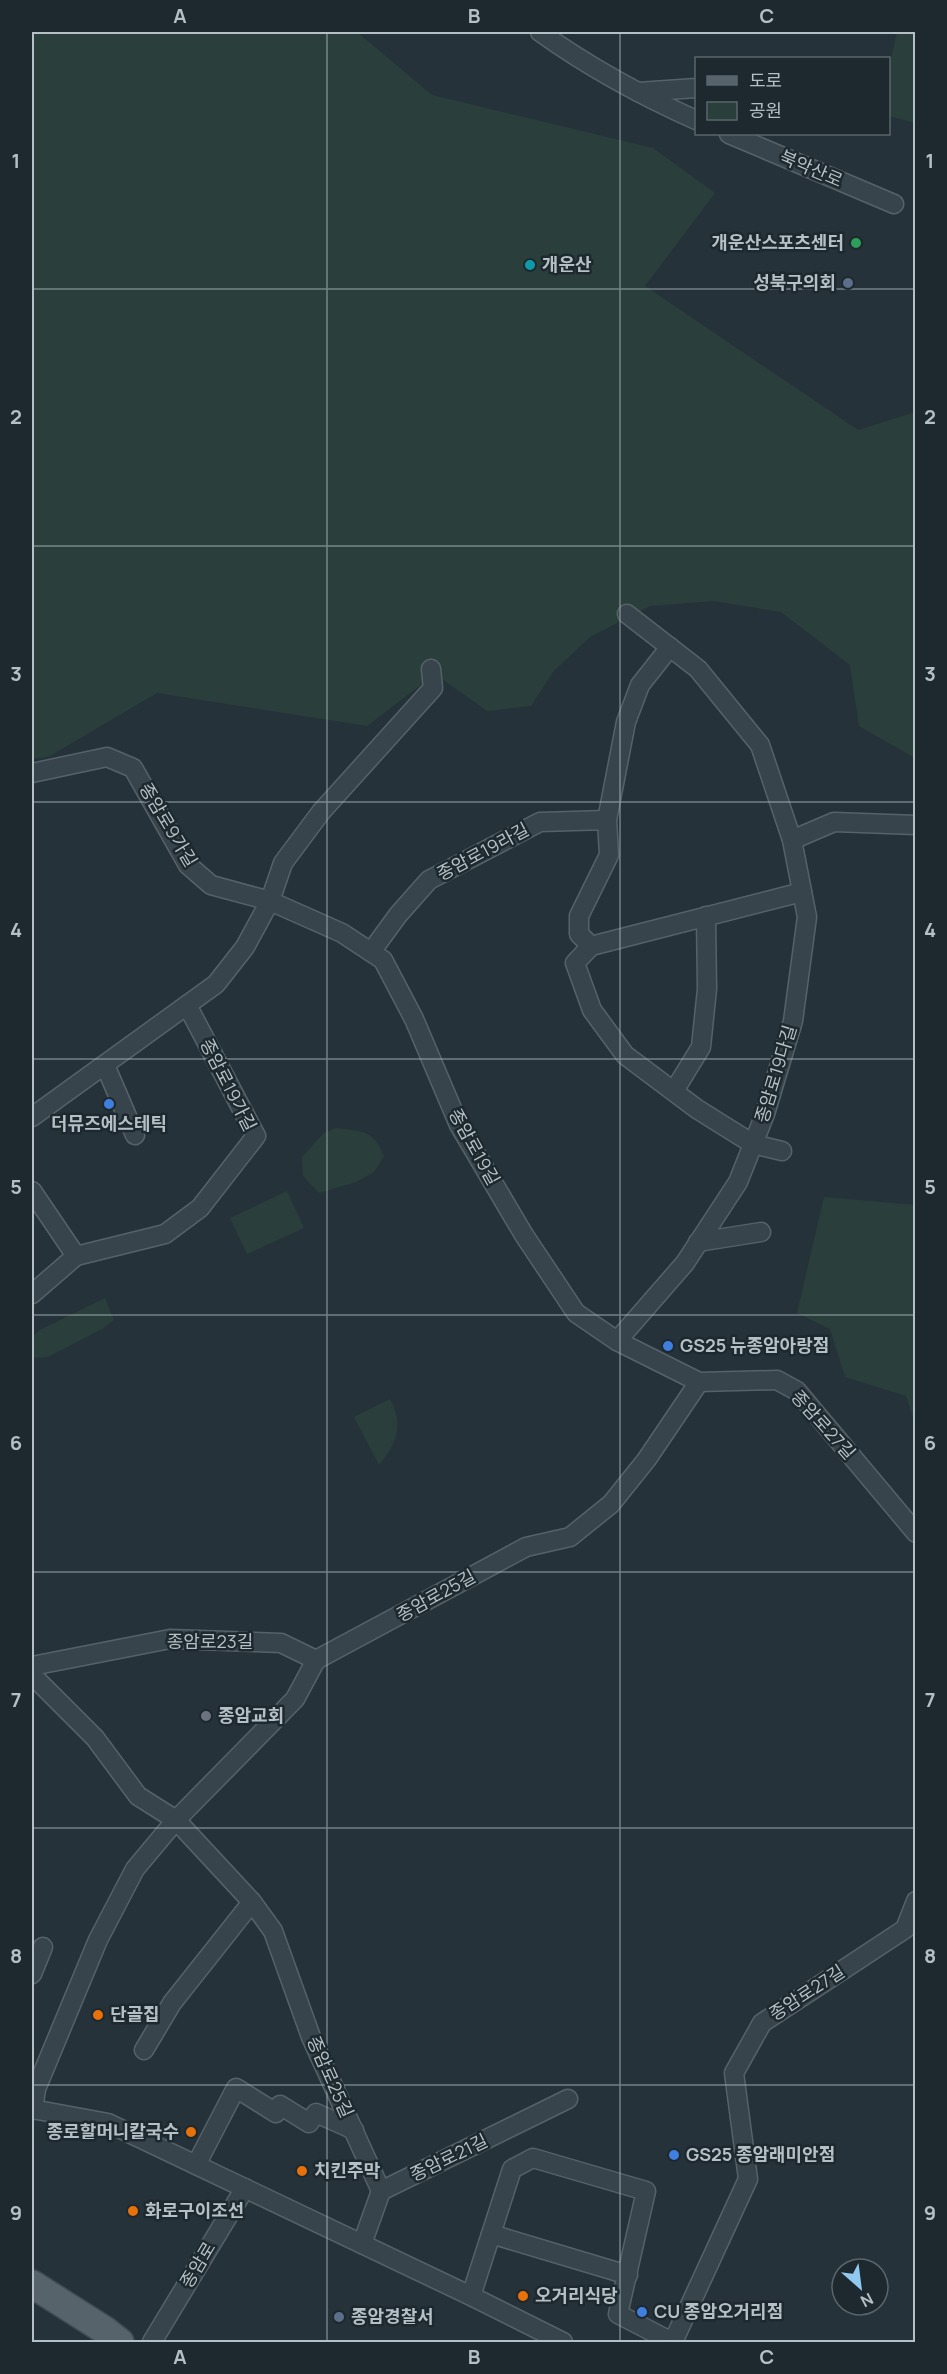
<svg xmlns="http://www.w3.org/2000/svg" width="947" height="2374" viewBox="0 0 947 2374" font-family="Manrope,'Noto Sans KR',sans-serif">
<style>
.green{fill:#2a3f3b}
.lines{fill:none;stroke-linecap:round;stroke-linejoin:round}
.street-casing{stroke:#566268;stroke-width:21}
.primary-casing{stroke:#414d53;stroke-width:30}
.street{stroke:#38444b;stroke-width:18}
.primary{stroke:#56636a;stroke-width:27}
.grid{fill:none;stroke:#b4bfc6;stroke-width:1.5;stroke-opacity:0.55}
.leisure-dot{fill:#2e9e5b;stroke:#1e292f;stroke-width:2}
.culture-dot{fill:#0f9aa8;stroke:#1e292f;stroke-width:2}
.service-dot{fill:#5c6f8a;stroke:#1e292f;stroke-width:2}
.shop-dot{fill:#3f7fe0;stroke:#1e292f;stroke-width:2}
.worship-dot{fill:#6b7280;stroke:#1e292f;stroke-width:2}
.food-dot{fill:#e8710a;stroke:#1e292f;stroke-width:2}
.labels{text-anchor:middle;stroke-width:5;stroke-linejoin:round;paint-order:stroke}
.street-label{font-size:18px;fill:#b4bfc6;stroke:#1e292f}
.poi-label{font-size:18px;font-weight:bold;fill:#b4bfc6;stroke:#1e292f;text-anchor:start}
.neatline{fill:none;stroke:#b4bfc6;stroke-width:2}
.grid-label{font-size:20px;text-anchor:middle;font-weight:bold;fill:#b4bfc6}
</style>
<rect width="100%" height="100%" fill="#25323a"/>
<!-- green -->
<g class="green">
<polygon points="32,32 357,32 432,95 653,148 715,193 645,286 858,430 915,412 915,758 859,726 850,665 781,612 714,601 650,606 590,637 553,672 531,706 487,711 435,674 367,726 157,693 48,757 32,759"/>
<polygon points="897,32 915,32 915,123 889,116 889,67"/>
<path d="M336 1128C363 1132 373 1129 384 1156L374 1172 356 1182 319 1193 303 1176 302 1157 324 1133Z"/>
<polygon points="287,1191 304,1228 247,1254 230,1218"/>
<polygon points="824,1197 915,1205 915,1423 906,1396 845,1377 830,1329 797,1313"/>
<polygon points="105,1298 114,1320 102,1329 48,1357 32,1358 32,1337 40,1330"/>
<path d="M390 1399C404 1425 397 1443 379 1465L354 1417Z"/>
</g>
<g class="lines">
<!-- street casing -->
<g class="street-casing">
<g id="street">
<path d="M540 32C589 67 642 96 696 120"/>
<polyline points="638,92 696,88"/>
<polyline points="729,134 894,204"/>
<polyline points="32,773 107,757 133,768 188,865 211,885 270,901 342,933 383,960 414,1019 459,1125 524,1235 576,1313 617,1341 699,1382 777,1380 797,1391 916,1533"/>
<polyline points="607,820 626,722 640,685 670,647"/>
<polyline points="792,840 834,822 916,825"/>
<polyline points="591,946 575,963 592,1010 625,1055 697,1109 753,1144 782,1151"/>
<polyline points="591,946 802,892"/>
<polyline points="371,952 398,915 429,880 540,822 607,820 609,855 579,916 579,934 591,946"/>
<polyline points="105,1065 135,1135"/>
<polyline points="674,1091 701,1047 707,989 706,916"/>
<polyline points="32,1117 216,984 245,947 270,901 283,863 321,812 433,688 431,669"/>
<polyline points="32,1191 76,1256"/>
<polyline points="698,1242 761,1232"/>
<polyline points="32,1294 76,1256 165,1234 200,1208 256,1136 187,1005"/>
<polyline points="617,1341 685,1263 738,1182 765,1114 793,1021 807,917 792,840 760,745 698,669 627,614"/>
<polyline points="32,1666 170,1639 281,1643 316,1660"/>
<polyline points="32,1675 95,1738 138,1796 176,1820 252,1902 273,1931 311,2037 381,2191"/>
<polyline points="32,1974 43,1947"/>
<polyline points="144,2050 172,2003 252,1902"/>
<polyline points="32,2109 108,2123 471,2296 563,2342"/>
<polyline points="33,2110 36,2089 98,1940 135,1869 176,1820 295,1699 316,1660 526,1547 570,1537 611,1504 647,1459 699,1382"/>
<polyline points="196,2165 236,2088 276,2113 280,2105 309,2123 316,2113 354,2130"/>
<polyline points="491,2234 628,2275"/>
<polyline points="362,2244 381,2191 568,2099"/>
<polyline points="471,2296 512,2169 533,2158 646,2191 618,2314 672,2342"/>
<polyline points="152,2342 245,2188"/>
<polyline points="673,2342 748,2179 734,2073 762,2023 905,1929 916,1901"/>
</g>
</g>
<!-- primary casing -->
<g class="primary-casing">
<polyline id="primary" points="32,2284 106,2331 120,2342"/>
</g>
<!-- street -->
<use href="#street" class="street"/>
<!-- primary -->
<use href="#primary" class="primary"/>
</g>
<!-- grid -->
<path class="grid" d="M327 32V2342M620 32V2342M32 289H916M32 546H916M32 802H916M32 1059H916M32 1315H916M32 1572H916M32 1828H916M32 2085H916"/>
<!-- markers -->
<circle class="leisure-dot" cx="856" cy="243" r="6"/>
<circle class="culture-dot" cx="530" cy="265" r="6"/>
<g class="service-dot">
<circle cx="848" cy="283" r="6"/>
<circle cx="339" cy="2317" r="6"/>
</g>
<g class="shop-dot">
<circle cx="109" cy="1104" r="6"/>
<circle cx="668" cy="1346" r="6"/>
<circle cx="674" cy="2155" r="6"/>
<circle cx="642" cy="2312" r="6"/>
</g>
<circle class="worship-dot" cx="206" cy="1716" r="6"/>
<g class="food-dot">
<circle cx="98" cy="2015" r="6"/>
<circle cx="191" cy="2132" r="6"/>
<circle cx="302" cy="2171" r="6"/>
<circle cx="133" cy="2211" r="6"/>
<circle cx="523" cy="2296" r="6"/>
</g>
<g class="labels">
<!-- street labels -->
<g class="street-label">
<text transform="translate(811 169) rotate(23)" y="6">북악산로</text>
<text transform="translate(168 825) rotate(59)" y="6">종암로9가길</text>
<text transform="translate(483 852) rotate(-28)" y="6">종암로19라길</text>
<text transform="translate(776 1074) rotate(-73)" y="6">종암로19다길</text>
<text transform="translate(228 1085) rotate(63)" y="6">종암로19가길</text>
<text transform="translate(474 1147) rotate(61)" y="6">종암로19길</text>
<text transform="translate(823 1425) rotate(48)" y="6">종암로27길</text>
<text transform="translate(436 1596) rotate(-29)" y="6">종암로25길</text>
<text x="210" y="1648">종암로23길</text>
<text transform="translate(807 1993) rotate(-33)" y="6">종암로27길</text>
<text transform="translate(330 2077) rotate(66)" y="6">종암로25길</text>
<text transform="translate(449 2158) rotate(-26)" y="6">종암로21길</text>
<text transform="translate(198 2265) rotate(-59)" y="6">종암로</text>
</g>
<!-- poi labels -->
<g class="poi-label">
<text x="844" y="249" text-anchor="end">개운산스포츠센터</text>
<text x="542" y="271">개운산</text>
<text x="836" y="289" text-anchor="end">성북구의회</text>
<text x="109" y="1130" text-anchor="middle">더뮤즈에스테틱</text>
<text x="680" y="1352">GS25 뉴종암아랑점</text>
<text x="218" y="1722">종암교회</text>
<text x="110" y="2021">단골집</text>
<text x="179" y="2138" text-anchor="end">종로할머니칼국수</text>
<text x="686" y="2161">GS25 종암래미안점</text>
<text x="314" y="2177">치킨주막</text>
<text x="145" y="2217">화로구이조선</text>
<text x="535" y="2302">오거리식당</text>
<text x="654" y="2318">CU 종암오거리점</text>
<text x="351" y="2323">종암경찰서</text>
</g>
</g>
<!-- border -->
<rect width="947" height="2374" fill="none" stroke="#1e292f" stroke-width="66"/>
<!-- legend -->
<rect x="695" y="57" width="195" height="78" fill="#1e292f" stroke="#5a656b" stroke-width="1.5"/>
<rect x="707" y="76" width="30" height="9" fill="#56636a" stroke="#5a656b" stroke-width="1.5"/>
<text x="749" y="87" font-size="18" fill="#b4bfc6">도로</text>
<rect x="707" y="102" width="30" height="18" fill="#2a3f3b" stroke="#5a656b" stroke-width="1.5"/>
<text x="749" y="117" font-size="18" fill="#b4bfc6">공원</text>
<!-- north arrow -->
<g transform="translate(860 2287) rotate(152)"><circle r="28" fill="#1e292f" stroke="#5a656b" stroke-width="1.5"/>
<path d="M0-4.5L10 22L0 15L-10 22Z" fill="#90c8ef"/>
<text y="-9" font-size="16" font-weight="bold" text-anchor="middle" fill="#b4bfc6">N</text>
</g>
<rect x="33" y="33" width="881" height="2308" class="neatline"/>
<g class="grid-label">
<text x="180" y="23">A</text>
<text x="474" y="23">B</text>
<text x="767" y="23">C</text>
<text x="16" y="168">1</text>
<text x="930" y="168">1</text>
<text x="16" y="424">2</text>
<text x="930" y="424">2</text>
<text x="16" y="681">3</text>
<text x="930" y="681">3</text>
<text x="16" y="937">4</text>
<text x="930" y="937">4</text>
<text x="16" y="1194">5</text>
<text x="930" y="1194">5</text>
<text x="16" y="1450">6</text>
<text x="930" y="1450">6</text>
<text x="16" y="1707">7</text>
<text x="930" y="1707">7</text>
<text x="16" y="1963">8</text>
<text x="930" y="1963">8</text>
<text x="16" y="2220">9</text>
<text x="930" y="2220">9</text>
<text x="180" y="2364">A</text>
<text x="474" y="2364">B</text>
<text x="767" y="2364">C</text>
</g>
</svg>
